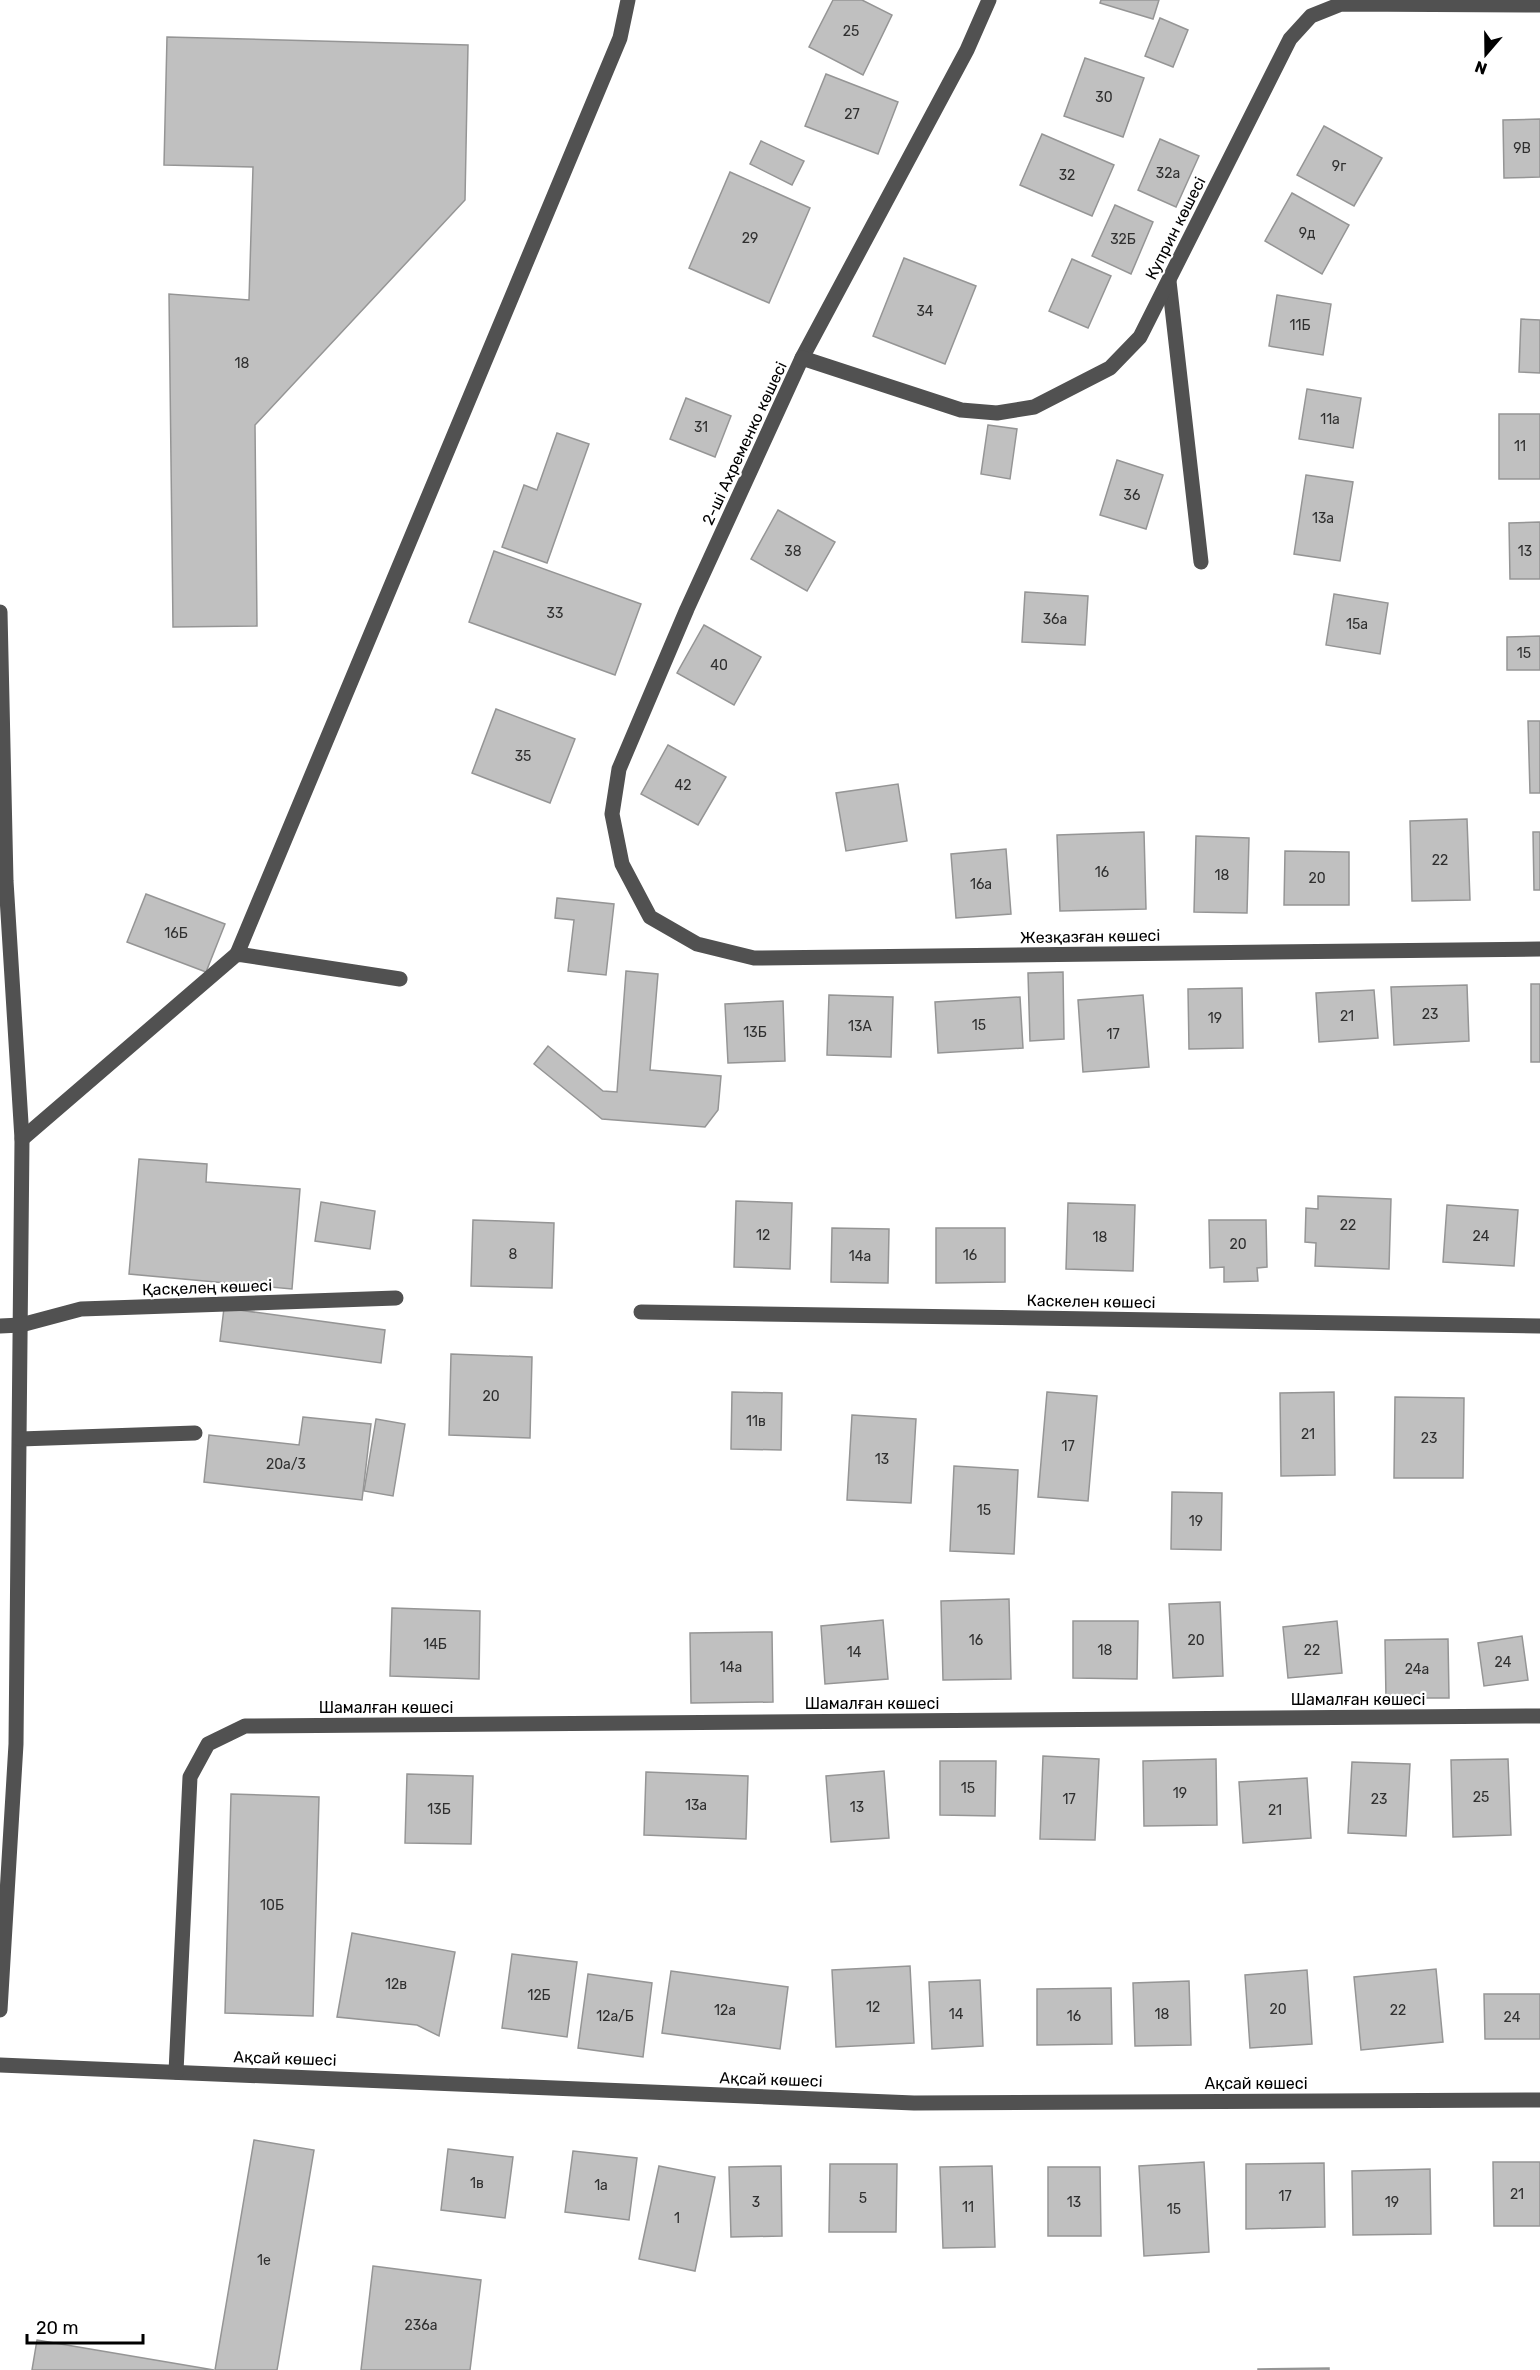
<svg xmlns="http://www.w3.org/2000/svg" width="1540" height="2370" viewBox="0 0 1540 2370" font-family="Rubik,sans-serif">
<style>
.building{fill:#c0c0c0;stroke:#959595;stroke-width:1.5}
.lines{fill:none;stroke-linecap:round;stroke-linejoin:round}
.minor{stroke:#515151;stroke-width:15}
.labels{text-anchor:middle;stroke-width:4.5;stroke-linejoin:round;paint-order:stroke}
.number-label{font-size:14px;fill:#303030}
.street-label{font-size:16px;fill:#000;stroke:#fff}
</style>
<rect width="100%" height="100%" fill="#fff"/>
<!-- building -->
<g class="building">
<polygon points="833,0 862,0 892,15 863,75 809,47"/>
<polygon points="1101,0 1159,0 1153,19 1100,3"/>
<polygon points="1160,18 1188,30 1173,67 1145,56"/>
<polygon points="167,37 468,45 465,200 255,425 257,626 173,627 169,294 249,300 253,167 164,165"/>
<polygon points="1085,58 1144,78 1123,137 1064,116"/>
<polygon points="826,74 898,102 878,154 805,126"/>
<polygon points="1540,119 1540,177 1504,178 1503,120"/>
<polygon points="1324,126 1382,158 1354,206 1297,175"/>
<polygon points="1042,134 1114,165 1092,216 1020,185"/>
<polygon points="1160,139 1199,156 1176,207 1138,190"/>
<polygon points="761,141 804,161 792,185 750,164"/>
<polygon points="730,172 810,208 769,303 689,268"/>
<polygon points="1292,193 1349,225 1322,274 1265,241"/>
<polygon points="1115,205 1153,222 1131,274 1092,256"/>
<polygon points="904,258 976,286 945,364 873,336"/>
<polygon points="1072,259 1111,276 1088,328 1049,311"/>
<polygon points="1277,295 1331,304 1323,355 1269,346"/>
<polygon points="1521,319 1540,320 1540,373 1519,372"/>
<polygon points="1307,389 1361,398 1353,448 1299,439"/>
<polygon points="686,398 731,416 715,457 670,439"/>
<rect x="1499" y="414" width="41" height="65"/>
<polygon points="988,425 1017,429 1010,479 981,474"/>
<polygon points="557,433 589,444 547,563 502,547 524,485 537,490"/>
<polygon points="1117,460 1163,475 1146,529 1100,515"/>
<polygon points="1306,475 1353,482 1340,561 1294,554"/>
<polygon points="778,510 835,542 807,591 751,559"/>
<polygon points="1540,522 1540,579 1510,579 1509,523"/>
<polygon points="494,551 641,604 615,675 469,622"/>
<polygon points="1025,592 1088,596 1085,645 1022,642"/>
<polygon points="1334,594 1388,603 1380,654 1326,645"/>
<polygon points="704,625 761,657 734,705 677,673"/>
<polygon points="1540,636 1540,670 1507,670 1507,637"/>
<polygon points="496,709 575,739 550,803 472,773"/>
<polygon points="1528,721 1540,721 1540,793 1530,793"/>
<polygon points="668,745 726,777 698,825 641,794"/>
<polygon points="898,784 907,841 846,851 836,793"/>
<polygon points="1467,819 1470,900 1412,901 1410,821"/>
<polygon points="1144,832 1146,909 1060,911 1057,835"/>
<polygon points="1533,832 1540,832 1540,890 1534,890"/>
<polygon points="1196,836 1249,838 1247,913 1194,912"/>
<polygon points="1006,849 1011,914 956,918 951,854"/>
<polygon points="1285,851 1349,852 1349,905 1284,905"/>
<polygon points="146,894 225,924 206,972 127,942"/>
<polygon points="557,898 614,904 606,975 568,971 574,920 555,918"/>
<polygon points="626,971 658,974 650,1070 721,1076 718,1110 705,1127 602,1119 534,1064 548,1046 603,1091 617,1092"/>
<polygon points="1063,972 1064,1039 1030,1041 1028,973"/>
<rect x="1531" y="984" width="9" height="78"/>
<polygon points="1467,985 1469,1041 1394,1045 1391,987"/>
<polygon points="1242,988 1243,1048 1189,1049 1188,989"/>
<polygon points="1374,990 1378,1038 1319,1042 1316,993"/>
<polygon points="829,995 893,997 891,1057 827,1055"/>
<polygon points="1143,995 1149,1067 1083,1072 1078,1000"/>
<polygon points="1020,997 1023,1048 938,1053 935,1002"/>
<polygon points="783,1001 785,1061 728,1063 725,1004"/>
<polygon points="139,1159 207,1164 206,1182 300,1189 292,1289 129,1274"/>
<polygon points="1318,1196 1391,1199 1389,1269 1315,1266 1316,1243 1305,1242 1306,1208 1318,1209"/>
<polygon points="736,1201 792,1203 790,1269 734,1267"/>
<polygon points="321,1202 375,1211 370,1249 315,1241"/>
<polygon points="1068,1203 1135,1205 1133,1271 1066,1269"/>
<polygon points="1447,1205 1518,1210 1514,1266 1443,1262"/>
<polygon points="473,1220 554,1223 552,1288 471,1286"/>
<polygon points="1209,1220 1266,1220 1267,1267 1257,1268 1258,1281 1224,1282 1224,1267 1210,1268"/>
<polygon points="832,1228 889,1229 888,1283 831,1282"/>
<polygon points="936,1228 1005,1228 1005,1282 936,1283"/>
<polygon points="224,1308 385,1330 381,1363 220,1341"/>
<polygon points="451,1354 532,1357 530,1438 449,1435"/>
<polygon points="732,1392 782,1393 781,1450 731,1449"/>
<polygon points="1047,1392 1097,1396 1088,1501 1038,1497"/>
<polygon points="1334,1392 1335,1475 1281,1476 1280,1393"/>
<polygon points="1395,1397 1464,1398 1463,1478 1394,1478"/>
<polygon points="852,1415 916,1419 911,1503 847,1500"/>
<polygon points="303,1417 371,1424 362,1500 204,1482 209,1435 299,1445"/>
<polygon points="376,1419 405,1424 393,1496 364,1491"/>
<polygon points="954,1466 1018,1470 1014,1554 950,1551"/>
<polygon points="1172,1492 1222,1493 1221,1550 1171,1549"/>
<polygon points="1009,1599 1011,1679 943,1680 941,1601"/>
<polygon points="1220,1602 1223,1676 1173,1678 1169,1604"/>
<polygon points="392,1608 480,1611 479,1679 390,1676"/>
<polygon points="883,1620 888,1679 825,1684 821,1626"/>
<polygon points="1073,1621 1138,1621 1137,1679 1073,1678"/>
<polygon points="1337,1621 1342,1673 1288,1678 1283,1627"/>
<polygon points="772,1632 773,1702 691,1703 690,1633"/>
<polygon points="1522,1636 1528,1680 1484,1686 1478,1643"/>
<polygon points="1448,1639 1449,1698 1386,1698 1385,1640"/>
<polygon points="1043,1756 1099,1759 1095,1840 1040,1839"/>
<polygon points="1216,1759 1217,1825 1144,1826 1143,1761"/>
<polygon points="1508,1759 1511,1835 1453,1837 1451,1760"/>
<polygon points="940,1761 996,1761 995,1816 940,1815"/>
<polygon points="1352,1762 1410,1764 1406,1836 1348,1833"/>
<polygon points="884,1771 889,1838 831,1842 826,1776"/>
<polygon points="646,1772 748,1776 746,1839 644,1835"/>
<polygon points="407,1774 473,1776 471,1844 405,1843"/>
<polygon points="1307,1778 1311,1838 1243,1843 1239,1782"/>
<polygon points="231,1794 319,1797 313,2016 225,2013"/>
<polygon points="352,1933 455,1952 439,2036 417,2025 337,2017"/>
<polygon points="512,1954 577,1962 567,2037 502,2028"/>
<polygon points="910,1966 914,2043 836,2047 832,1970"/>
<polygon points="1436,1969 1443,2042 1361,2050 1354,1977"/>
<polygon points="1307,1970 1312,2044 1250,2048 1245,1975"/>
<polygon points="671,1971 788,1987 780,2049 662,2033"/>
<polygon points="588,1974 652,1983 643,2057 578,2048"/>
<polygon points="980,1980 983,2046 932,2049 929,1982"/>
<polygon points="1189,1981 1191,2045 1135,2046 1133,1983"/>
<polygon points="1111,1988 1112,2044 1037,2045 1037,1989"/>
<polygon points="1484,1994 1540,1994 1540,2039 1485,2039"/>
<polygon points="254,2140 314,2150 277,2370 215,2370"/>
<polygon points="448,2149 513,2157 505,2218 441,2210"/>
<polygon points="573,2151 637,2158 629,2220 565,2212"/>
<polygon points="1204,2162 1209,2252 1144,2256 1139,2166"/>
<polygon points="1493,2162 1540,2162 1540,2226 1494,2226"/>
<polygon points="1324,2163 1325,2227 1246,2229 1246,2164"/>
<polygon points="830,2164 897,2164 896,2232 829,2232"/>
<polygon points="659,2166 715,2177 695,2271 639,2259"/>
<polygon points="781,2166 782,2236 731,2237 729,2167"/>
<polygon points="992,2166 995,2247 943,2248 940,2167"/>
<polygon points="1048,2167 1100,2167 1101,2236 1048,2236"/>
<polygon points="1430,2169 1431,2234 1353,2235 1352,2171"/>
<polygon points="373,2266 481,2280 470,2370 361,2370"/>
<polygon points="37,2340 214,2370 32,2370"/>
<polygon points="1329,2368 1329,2370 1258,2370 1258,2369"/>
</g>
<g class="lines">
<!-- minor -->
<g class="minor">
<polyline points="989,0 967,50 802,358 687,609 619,769 612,814 622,864 650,917 697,944 754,958 1540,949"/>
<polyline points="1169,281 1201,562"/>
<polyline points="802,358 961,410 997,413 1034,407 1110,368 1140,337 1290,39 1311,16 1341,4 1540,5"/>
<polyline points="0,612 6,881 22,1139 16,1744 0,2010"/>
<polyline points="237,954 620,38 628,0"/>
<polyline points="22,1139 237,954 400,979"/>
<polyline points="641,1312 1540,1326"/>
<polyline points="0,1326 21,1325 81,1309 396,1298"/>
<polyline points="20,1439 195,1433"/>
<polyline points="0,2065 914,2103 1540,2100"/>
<polyline points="176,2072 190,1777 208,1744 245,1726 1540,1716"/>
</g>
</g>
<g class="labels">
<!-- number labels -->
<g class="number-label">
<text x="851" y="36">25</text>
<text x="1104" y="102">30</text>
<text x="852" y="119">27</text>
<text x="1522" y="153">9В</text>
<text x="1339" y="171">9г</text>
<text x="1168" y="178">32а</text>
<text x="1067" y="180">32</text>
<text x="1307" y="238">9д</text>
<text x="750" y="243">29</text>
<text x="1123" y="244">32Б</text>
<text x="925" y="316">34</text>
<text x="1300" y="330">11Б</text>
<text x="242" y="368">18</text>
<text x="1330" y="424">11а</text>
<text x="701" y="432">31</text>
<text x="1520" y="451">11</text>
<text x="1132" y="500">36</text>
<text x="1323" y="523">13а</text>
<text x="793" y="556">38</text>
<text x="1525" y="556">13</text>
<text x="555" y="618">33</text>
<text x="1055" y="624">36а</text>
<text x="1357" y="629">15а</text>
<text x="1524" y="658">15</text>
<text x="719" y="670">40</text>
<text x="523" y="761">35</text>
<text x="683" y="790">42</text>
<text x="1440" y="865">22</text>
<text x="1102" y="877">16</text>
<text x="1222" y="880">18</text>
<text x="1317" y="883">20</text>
<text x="981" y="889">16а</text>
<text x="176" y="938">16Б</text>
<text x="1430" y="1019">23</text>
<text x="1347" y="1021">21</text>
<text x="1215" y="1023">19</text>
<text x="979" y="1030">15</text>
<text x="860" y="1031">13А</text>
<text x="755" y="1037">13Б</text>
<text x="1113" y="1039">17</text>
<text x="1348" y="1230">22</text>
<text x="763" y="1240">12</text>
<text x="1481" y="1241">24</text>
<text x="1100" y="1242">18</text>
<text x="1238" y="1249">20</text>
<text x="513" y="1259">8</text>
<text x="970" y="1260">16</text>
<text x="860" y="1261">14а</text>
<text x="491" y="1401">20</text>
<text x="756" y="1426">11в</text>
<text x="1308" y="1439">21</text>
<text x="1429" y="1443">23</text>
<text x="1068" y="1451">17</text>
<text x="882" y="1464">13</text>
<text x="286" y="1469">20а/3</text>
<text x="984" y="1515">15</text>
<text x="1196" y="1526">19</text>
<text x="976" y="1645">16</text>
<text x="1196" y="1645">20</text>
<text x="435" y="1649">14Б</text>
<text x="1105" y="1655">18</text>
<text x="1312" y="1655">22</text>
<text x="854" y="1657">14</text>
<text x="1503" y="1667">24</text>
<text x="731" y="1672">14а</text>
<text x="1417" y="1674">24а</text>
<text x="968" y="1793">15</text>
<text x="1180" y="1798">19</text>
<text x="1481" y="1802">25</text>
<text x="1069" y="1804">17</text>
<text x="1379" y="1804">23</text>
<text x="696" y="1810">13а</text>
<text x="857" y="1812">13</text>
<text x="439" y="1814">13Б</text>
<text x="1275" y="1815">21</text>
<text x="272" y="1910">10Б</text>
<text x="396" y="1989">12в</text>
<text x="539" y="2000">12Б</text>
<text x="873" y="2012">12</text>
<text x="1278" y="2014">20</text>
<text x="725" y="2015">12а</text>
<text x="1398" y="2015">22</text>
<text x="956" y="2019">14</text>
<text x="1162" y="2019">18</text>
<text x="615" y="2021">12а/Б</text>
<text x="1074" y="2021">16</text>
<text x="1512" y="2022">24</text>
<text x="477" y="2188">1в</text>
<text x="601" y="2190">1а</text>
<text x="1517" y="2199">21</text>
<text x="1285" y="2201">17</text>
<text x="863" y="2203">5</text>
<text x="756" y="2207">3</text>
<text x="1074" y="2207">13</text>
<text x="1392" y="2207">19</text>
<text x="968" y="2212">11</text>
<text x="1174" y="2214">15</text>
<text x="677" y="2223">1</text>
<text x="264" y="2265">1е</text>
<text x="421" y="2330">236а</text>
</g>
<!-- street labels -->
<g class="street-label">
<text transform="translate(1175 228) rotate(-63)" y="6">Куприн көшесі</text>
<text transform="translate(744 443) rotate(-65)" y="6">2-ші Ахременко көшесі</text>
<text transform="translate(1090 936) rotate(-1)" y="6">Жезқазған көшесі</text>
<text transform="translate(207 1287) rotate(-2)" y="6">Қасқелең көшесі</text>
<text transform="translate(1091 1301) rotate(1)" y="6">Каскелен көшесі</text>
<text x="1358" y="1705">Шамалған көшесі</text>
<text x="872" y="1709">Шамалған көшесі</text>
<text x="386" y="1713">Шамалған көшесі</text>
<text transform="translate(285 2058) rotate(2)" y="6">Ақсай көшесі</text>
<text transform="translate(771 2079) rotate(2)" y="6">Ақсай көшесі</text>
<text x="1256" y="2089">Ақсай көшесі</text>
</g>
</g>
<!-- north arrow -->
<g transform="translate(1486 54) rotate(200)" stroke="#ffffff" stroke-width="4.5" paint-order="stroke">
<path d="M0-4.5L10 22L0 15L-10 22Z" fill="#000000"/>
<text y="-9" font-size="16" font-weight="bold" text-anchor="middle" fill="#000000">N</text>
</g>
<!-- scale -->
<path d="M27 2334v9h116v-9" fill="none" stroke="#000000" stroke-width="3"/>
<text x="36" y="2334" font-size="18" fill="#000000" stroke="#ffffff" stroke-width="4.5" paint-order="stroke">20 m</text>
</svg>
